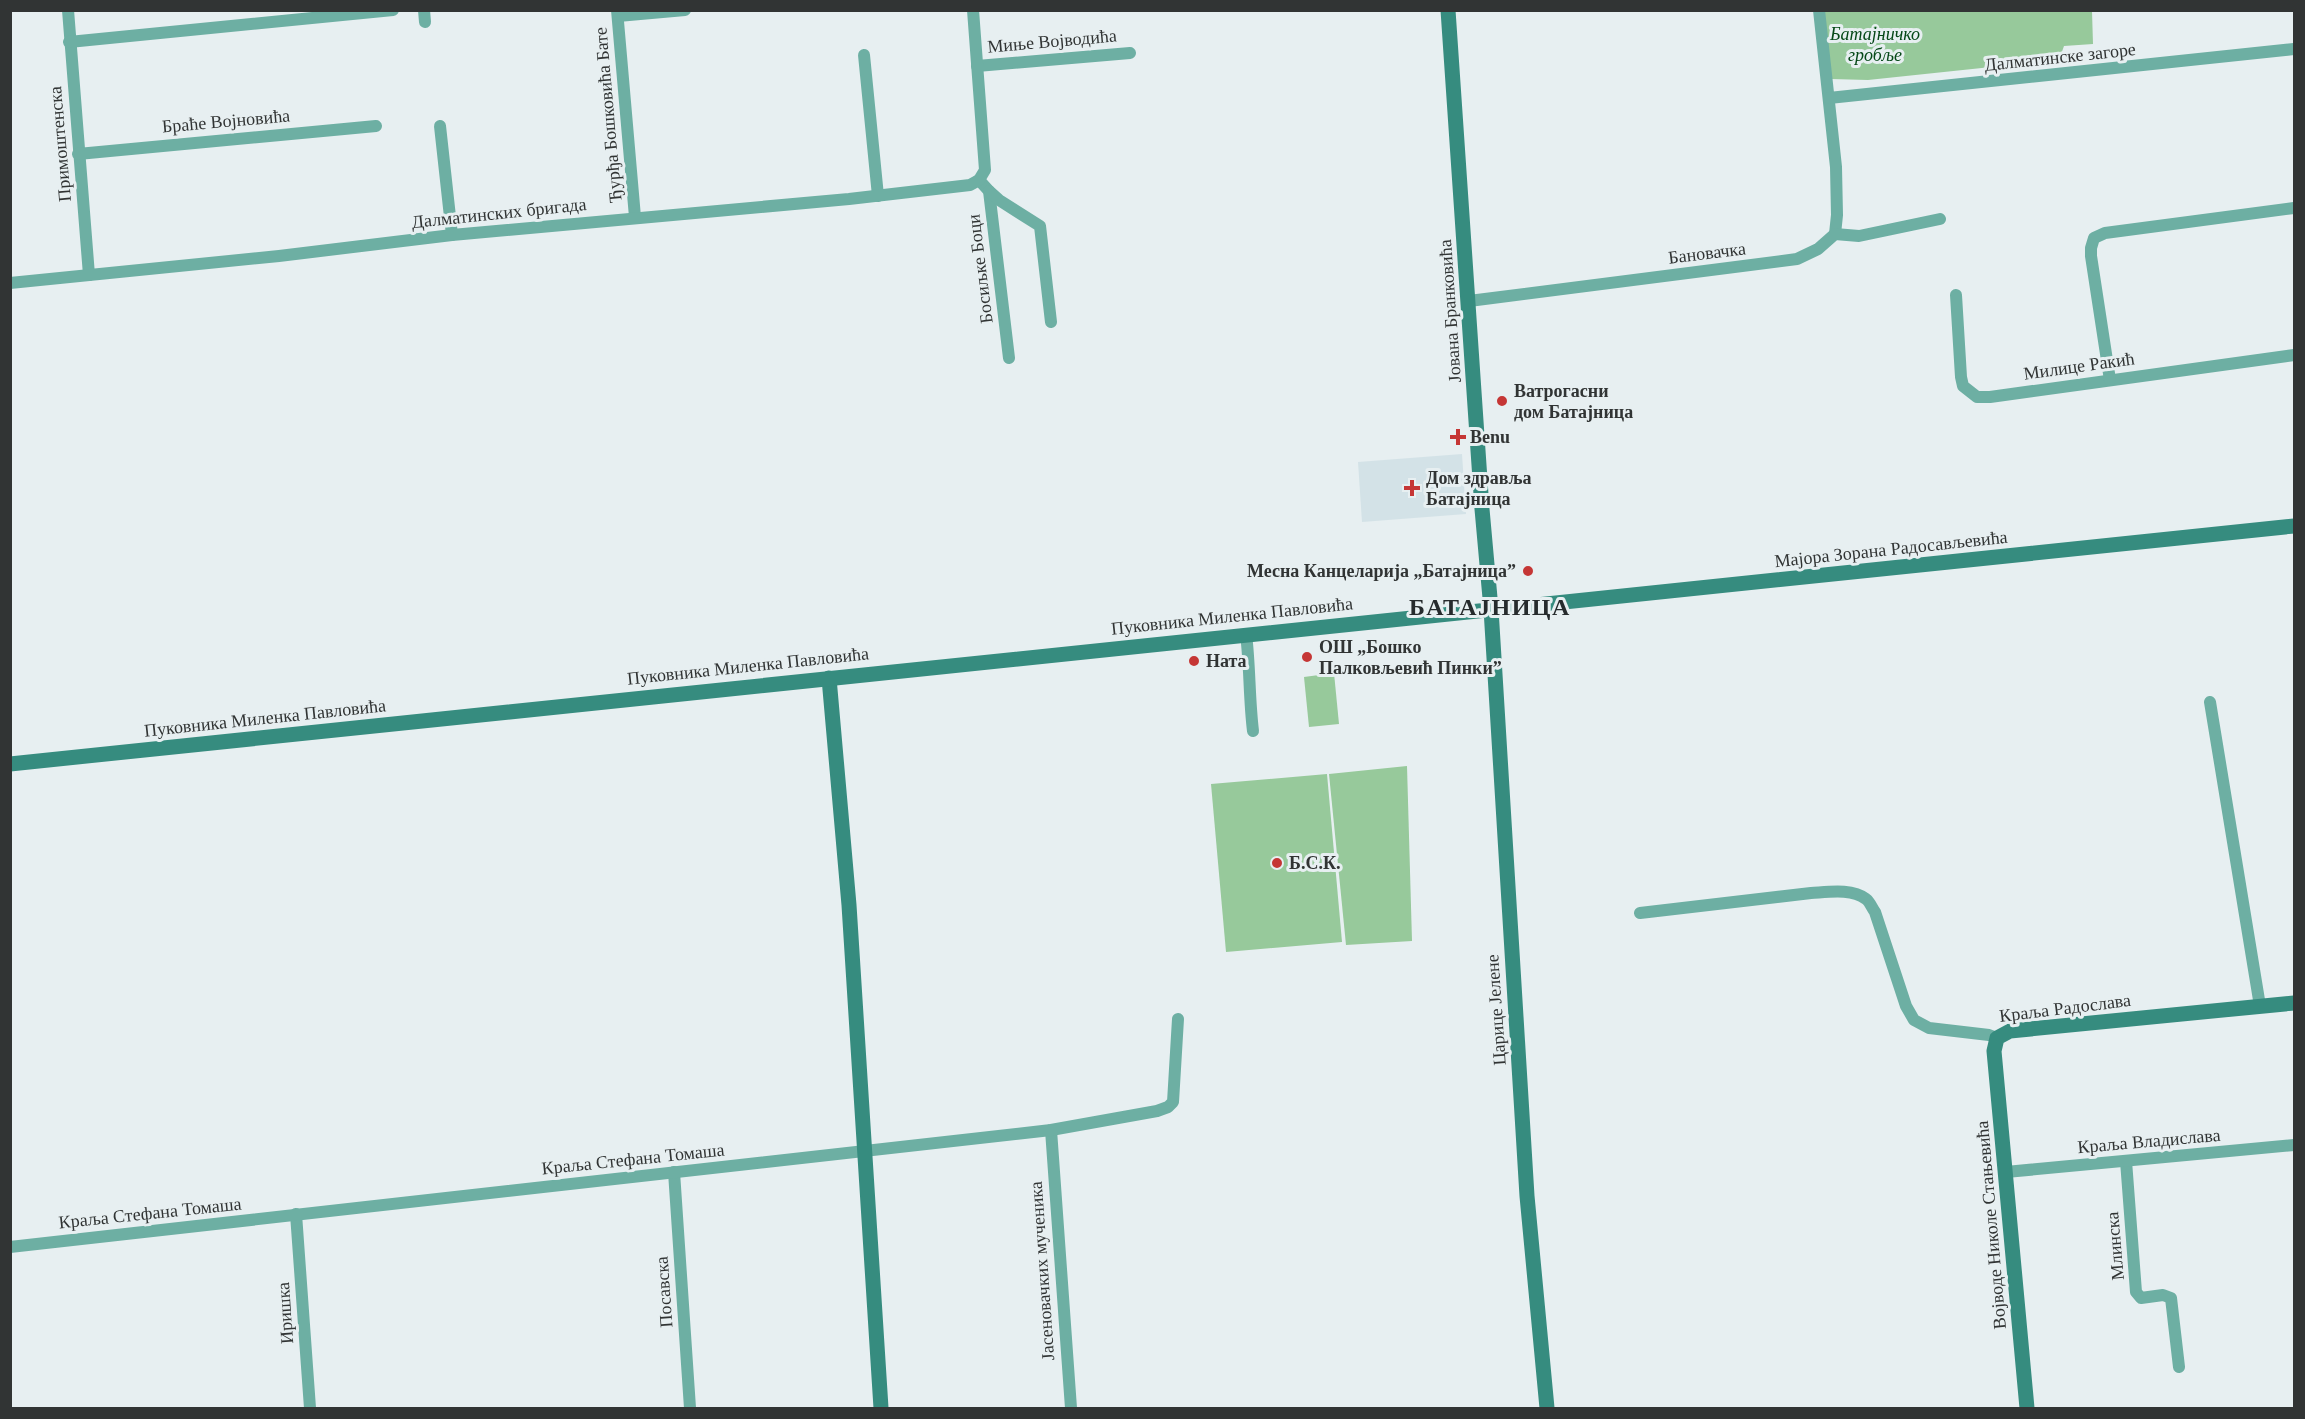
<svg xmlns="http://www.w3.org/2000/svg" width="2305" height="1419" viewBox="0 0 2305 1419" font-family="Georgia,serif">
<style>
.built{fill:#d3e2e7}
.green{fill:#97c99b}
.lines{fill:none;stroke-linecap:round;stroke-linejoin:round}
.street{stroke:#6dafa3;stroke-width:12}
.secondary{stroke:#368c7f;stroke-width:15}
.poi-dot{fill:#c53635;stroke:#e7eff1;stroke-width:2}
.labels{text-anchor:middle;stroke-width:6;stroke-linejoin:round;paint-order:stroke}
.park-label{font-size:18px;font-style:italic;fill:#054817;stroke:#e7eff1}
.street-label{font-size:18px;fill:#313434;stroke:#e7eff1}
.poi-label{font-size:18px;font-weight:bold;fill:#313434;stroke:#e7eff1;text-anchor:start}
.district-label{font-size:24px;font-weight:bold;letter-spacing:1.5px;fill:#262b2d;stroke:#e7eff1}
</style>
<rect width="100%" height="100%" fill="#e7eff1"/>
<!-- built -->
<polygon class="built" points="1462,454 1466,514 1362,522 1358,462"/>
<!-- green -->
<g class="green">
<polygon points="1823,11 2092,11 2093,44 2064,46 2059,60 1868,80 1831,79"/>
<polygon points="1334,673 1339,724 1309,727 1304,677"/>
<polygon points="1407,766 1412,941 1346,945 1329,774"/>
<polygon points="1327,774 1342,942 1226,952 1211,784"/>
</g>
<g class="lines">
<!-- street -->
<g class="street">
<polyline points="68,10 89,275"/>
<polyline points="424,10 425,22"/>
<polyline points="617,10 635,217"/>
<polyline points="1819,10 1836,167 1837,215 1835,234"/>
<polyline points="618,16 685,10"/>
<polyline points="69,42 393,10"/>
<polyline points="864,55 878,196"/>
<polyline points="977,66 1130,53"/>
<polyline points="1829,98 2294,49"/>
<polyline points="440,126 452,235"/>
<polyline points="78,154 376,126"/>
<polyline points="979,180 989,191 1009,358"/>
<polyline points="989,191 999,200 1040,226 1051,322"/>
<polyline points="10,283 279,256 452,235 849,199 970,185 979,180 985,170 973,10"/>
<polyline points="1956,295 1961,377 1963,386 1977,397 1990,397 2294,355"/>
<polyline points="1469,301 1797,259 1818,249 1835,234 1859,236 1940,219"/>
<polyline points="2110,380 2091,256 2091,248 2094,238 2105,233 2294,208"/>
<path d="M1246 634C1250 666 1249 698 1253 731"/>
<polyline points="2210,702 2260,1006"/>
<path d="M1640 913 1811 893C1828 892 1852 888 1866 899 1870 902 1872 908 1875 912L1906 1006 1914 1020 1929 1028 1989 1035 1997 1038"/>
<polyline points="1051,1130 1071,1408"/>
<polyline points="2126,1161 2136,1292 2141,1298 2163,1295 2171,1298 2179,1367"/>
<polyline points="674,1172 690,1408"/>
<polyline points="2006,1172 2294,1145"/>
<polyline points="296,1214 310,1408"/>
<polyline points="10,1247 1051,1130 1157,1111 1168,1107 1173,1102 1178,1019"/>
</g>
<!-- secondary -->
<g class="secondary">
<polyline points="1448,10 1482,509 1491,609 1527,1196 1547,1408"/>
<polyline points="829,678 849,905 881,1408"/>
<polyline points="10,764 2294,526"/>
<polyline points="2027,1408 1994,1051 1997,1038 2010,1031 2294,1003"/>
</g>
</g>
<!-- markers -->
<g class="poi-dot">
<circle cx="1502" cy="401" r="6"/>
<path d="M1455 428h6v6h6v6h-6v6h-6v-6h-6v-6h6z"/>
<path d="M1409 479h6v6h6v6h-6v6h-6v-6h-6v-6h6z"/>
<circle cx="1528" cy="571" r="6"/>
<circle cx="1307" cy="657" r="6"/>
<circle cx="1194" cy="661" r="6"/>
<circle cx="1277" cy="863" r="6"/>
</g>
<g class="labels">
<!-- park labels -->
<g class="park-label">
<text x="1875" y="40">Батајничко<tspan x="1875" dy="21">гробље</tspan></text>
</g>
<!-- street labels -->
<g class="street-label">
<text transform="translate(1052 41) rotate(-5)" y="6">Миње Војводића</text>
<text transform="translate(2060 57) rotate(-6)" y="6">Далматинске загоре</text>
<text transform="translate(608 115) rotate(-95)" y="6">Ђурђа Бошковића Бате</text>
<text transform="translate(226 121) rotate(-5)" y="6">Браће Војновића</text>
<text transform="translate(60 144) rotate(-95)" y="6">Примоштенска</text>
<text transform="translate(499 213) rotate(-6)" y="6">Далматинских бригада</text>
<text transform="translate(1707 253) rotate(-7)" y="6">Бановачка</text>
<text transform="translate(980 269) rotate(-97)" y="6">Босиљке Боци</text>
<text transform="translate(1450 311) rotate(-94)" y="6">Јована Бранковића</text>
<text transform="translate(2079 366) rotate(-8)" y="6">Милице Ракић</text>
<text transform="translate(1891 549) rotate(-6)" y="6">Мајора Зорана Радосављевића</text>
<text transform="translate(1232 616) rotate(-6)" y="6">Пуковника Миленка Павловића</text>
<text transform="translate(748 666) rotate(-6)" y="6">Пуковника Миленка Павловића</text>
<text transform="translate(265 718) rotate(-6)" y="6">Пуковника Миленка Павловића</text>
<text transform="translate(2065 1008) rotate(-7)" y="6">Краља Радослава</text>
<text transform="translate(1496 1010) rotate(-94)" y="6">Царице Јелене</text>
<text transform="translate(2149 1141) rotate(-5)" y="6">Краља Владислава</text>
<text transform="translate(633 1159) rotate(-6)" y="6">Краља Стефана Томаша</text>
<text transform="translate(150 1213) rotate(-6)" y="6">Краља Стефана Томаша</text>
<text transform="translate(1991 1225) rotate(-95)" y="6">Војводе Николе Стањевића</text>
<text transform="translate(2115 1246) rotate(-95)" y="6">Млинска</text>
<text transform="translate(1042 1271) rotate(-94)" y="6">Јасеновачких мученика</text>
<text transform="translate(664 1292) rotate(-94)" y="6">Посавска</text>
<text transform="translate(285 1313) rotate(-94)" y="6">Иришка</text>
</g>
<!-- poi labels -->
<g class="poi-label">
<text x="1514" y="397">Ватрогасни<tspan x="1514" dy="21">дом Батајница</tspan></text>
<text x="1470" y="443">Benu</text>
<text x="1426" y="484">Дом здравља<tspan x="1426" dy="21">Батајница</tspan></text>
<text x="1516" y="577" text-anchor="end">Месна Канцеларија „Батајница”</text>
<text x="1319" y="653">ОШ „Бошко<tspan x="1319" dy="21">Палковљевић Пинки”</tspan></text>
<text x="1206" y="667">Ната</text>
<text x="1289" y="869">Б.С.К.</text>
</g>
<!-- district labels -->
<g class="district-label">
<text x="1490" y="615">БАТАЈНИЦА</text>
</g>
</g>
<!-- border -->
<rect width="2305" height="1419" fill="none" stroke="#313434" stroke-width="24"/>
</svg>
